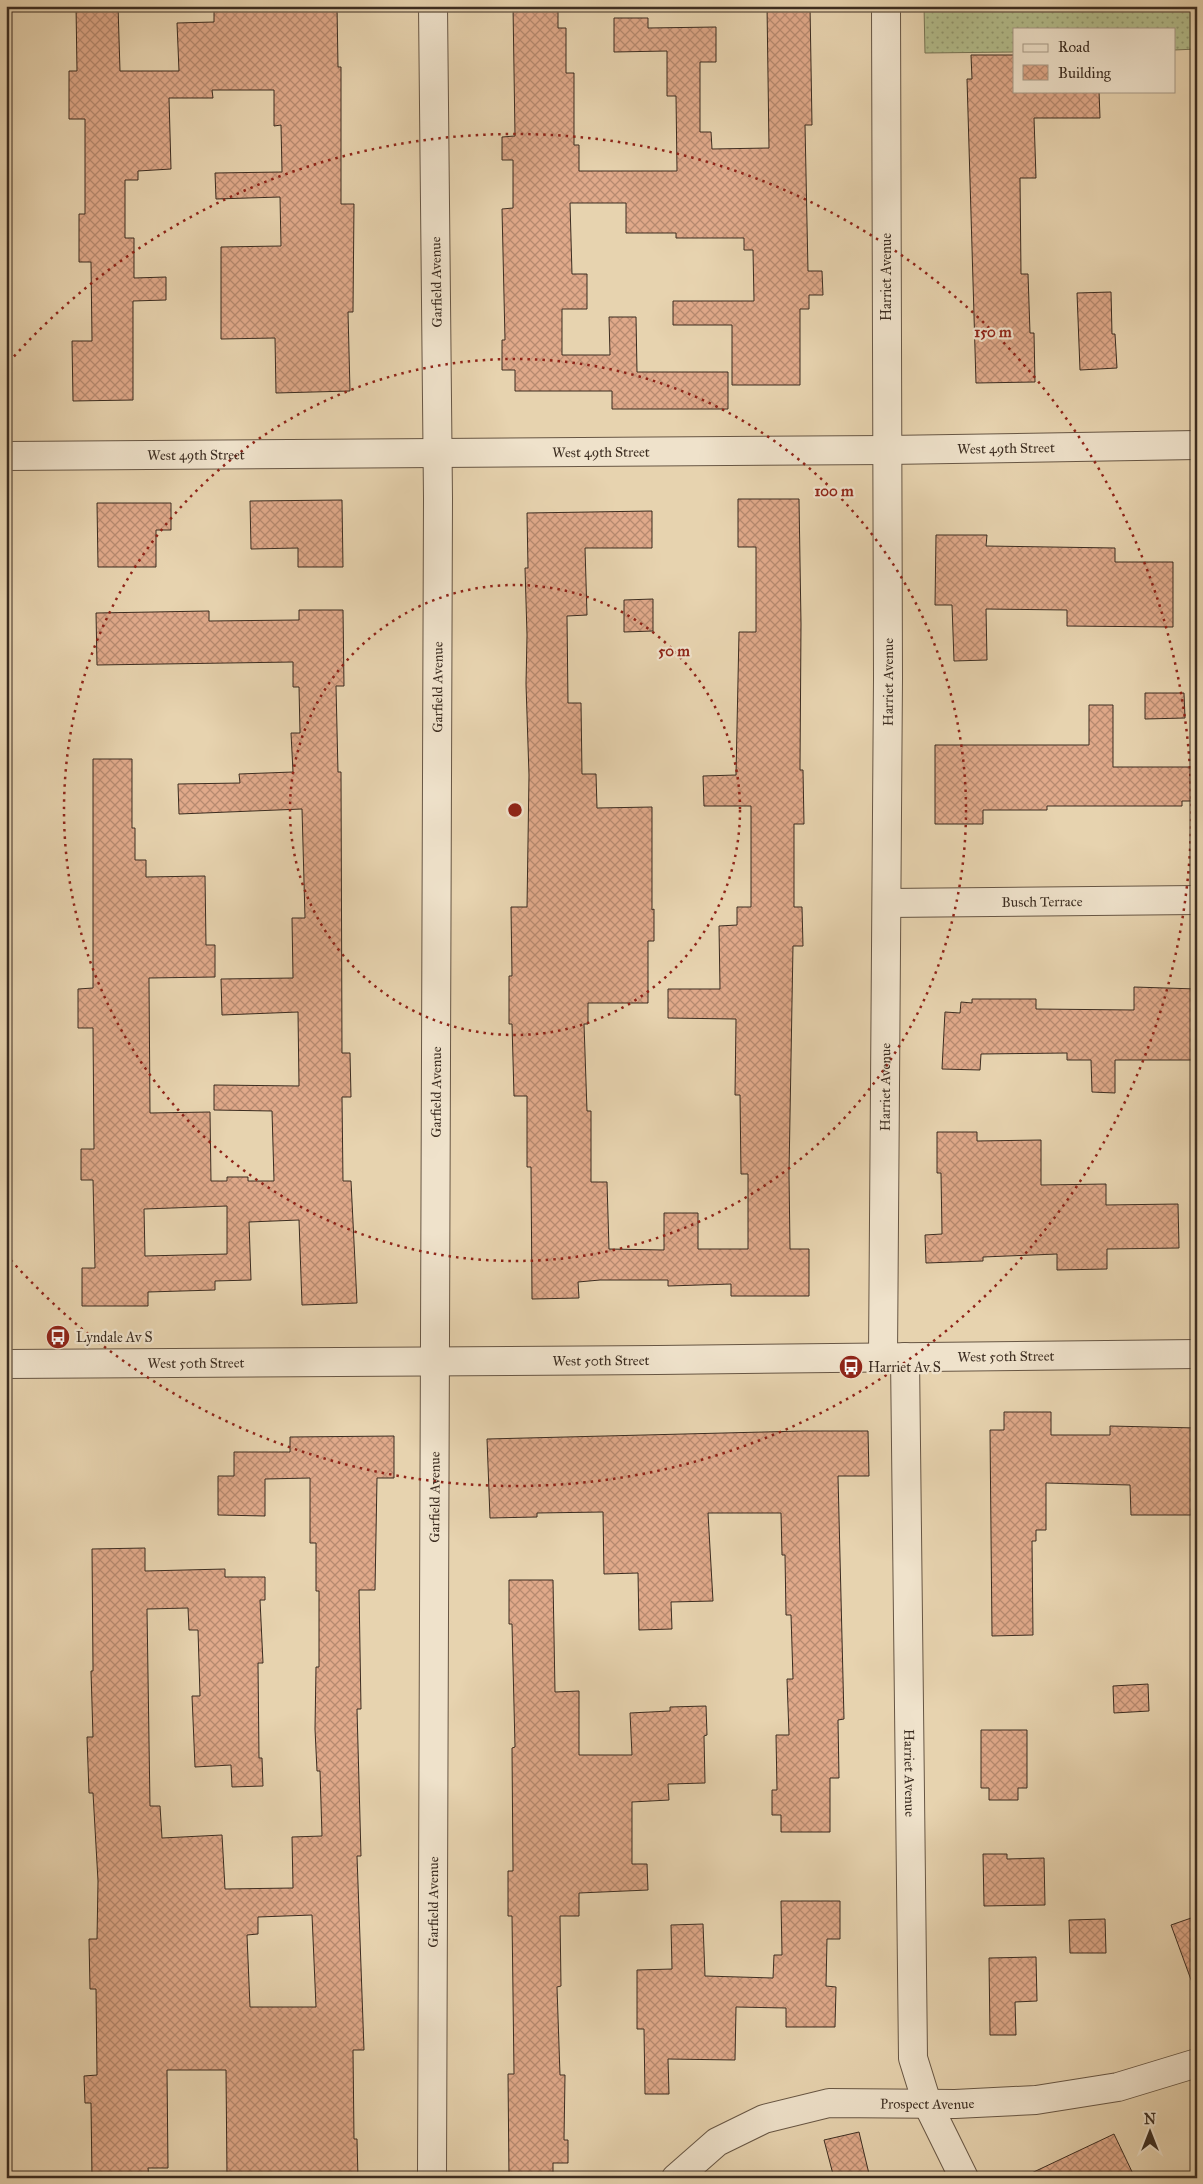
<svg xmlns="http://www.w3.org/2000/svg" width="1203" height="2184" viewBox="0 0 1203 2184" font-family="'IM FELL Great Primer',serif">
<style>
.grass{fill:url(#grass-dots);stroke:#787556}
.building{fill:url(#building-cross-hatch);stroke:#3c2d21;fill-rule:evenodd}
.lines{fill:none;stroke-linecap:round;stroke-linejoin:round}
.minor-casing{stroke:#675644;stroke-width:30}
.tertiary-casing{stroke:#675644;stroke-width:30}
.minor{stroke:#efe2cb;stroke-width:28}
.tertiary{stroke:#efe2cb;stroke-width:28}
.ring{fill:none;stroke:#8f2418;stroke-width:2.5;stroke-dasharray:2.5 5}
.labels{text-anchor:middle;stroke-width:4.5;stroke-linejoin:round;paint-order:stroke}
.street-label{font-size:14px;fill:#3c2d21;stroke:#efe2cb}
.poi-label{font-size:14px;fill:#3c2d21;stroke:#efe2cb;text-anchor:start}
.centre{fill:#8f2418;stroke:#efe2cb;stroke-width:2.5}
.ring-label{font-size:15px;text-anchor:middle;font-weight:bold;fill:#8f2418;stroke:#efe2cb;stroke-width:4.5;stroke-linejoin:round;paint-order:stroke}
</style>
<defs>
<pattern id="grass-dots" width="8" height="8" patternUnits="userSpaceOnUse" patternTransform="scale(1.25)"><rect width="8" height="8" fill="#b3bd8c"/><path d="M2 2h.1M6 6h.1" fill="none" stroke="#939a72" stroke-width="1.8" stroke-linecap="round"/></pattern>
<pattern id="building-cross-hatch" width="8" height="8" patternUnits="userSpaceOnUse" patternTransform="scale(1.25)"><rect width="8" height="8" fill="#e0a98a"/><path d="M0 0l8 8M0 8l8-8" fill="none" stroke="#b78a70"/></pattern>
</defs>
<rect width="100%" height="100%" fill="#e7d3af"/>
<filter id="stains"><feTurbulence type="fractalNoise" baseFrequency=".004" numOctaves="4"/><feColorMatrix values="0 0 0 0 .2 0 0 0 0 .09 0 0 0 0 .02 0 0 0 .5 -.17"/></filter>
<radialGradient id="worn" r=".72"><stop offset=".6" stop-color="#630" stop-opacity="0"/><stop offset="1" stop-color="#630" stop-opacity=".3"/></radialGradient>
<!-- grass -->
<polygon class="grass" points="924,6 1197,6 1197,49 1174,50 1174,29 1014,29 1014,52 925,53"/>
<!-- building -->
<g class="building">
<polygon points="76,6 118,6 120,71 179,71 177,23 214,22 214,6 337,6 338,67 341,67 341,204 354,204 353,312 348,312 350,391 276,393 275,338 221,339 221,247 281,246 280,197 216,199 215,173 282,172 281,125 274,126 274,90 212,90 213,98 169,98 171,169 138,171 138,180 125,180 125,238 134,238 134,278 166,277 166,300 133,301 133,400 73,401 72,341 92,341 91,262 79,262 79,214 85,214 85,119 69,119 69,71 77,71"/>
<polygon points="513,6 558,6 558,28 566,28 566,73 574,73 574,145 579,145 579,171 677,171 676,96 667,96 667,51 614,52 614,18 648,18 648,28 716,27 716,62 700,62 700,132 711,132 712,149 769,148 767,6 810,6 812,125 805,125 808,271 822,271 823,295 809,295 809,309 800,309 800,385 732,385 732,325 673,325 673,301 754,301 753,250 744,250 744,238 676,238 676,233 626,233 626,203 570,203 572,274 587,274 587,309 562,309 562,355 610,355 609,317 636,317 637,372 728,372 728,409 612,409 612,391 515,391 515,370 502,370 502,340 505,340 502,209 513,208 513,160 502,160 502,137 515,136"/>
<polygon points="971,55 1014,55 1014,91 1099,91 1100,118 1034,118 1036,178 1020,178 1021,274 1028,274 1030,333 1034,333 1035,382 976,383 967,79 972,79"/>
<polygon points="1111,292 1112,334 1115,334 1117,368 1080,370 1077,293"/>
<polygon points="738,499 799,499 801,624 800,770 803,770 804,824 794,824 794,907 802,907 803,946 793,946 789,1173 790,1249 809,1249 809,1296 731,1296 731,1284 668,1286 668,1280 600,1280 578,1282 579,1298 532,1299 531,1167 527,1167 527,1096 514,1096 512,1024 509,1024 509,976 512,976 511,907 527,907 529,775 526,684 527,635 525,568 528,568 527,513 652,511 652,548 585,548 587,615 567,616 568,703 581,703 582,774 596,774 597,808 652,807 652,910 654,909 654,941 648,941 648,1003 588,1003 588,1024 584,1024 587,1111 591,1111 591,1182 607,1182 609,1249 664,1250 664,1213 698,1213 698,1249 748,1249 748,1174 741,1174 740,1095 735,1095 736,1019 668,1018 668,989 720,989 719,926 737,925 737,907 751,907 751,806 704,806 703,776 736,775 739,632 756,632 756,547 738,547"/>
<polygon points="342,500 343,567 298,567 298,548 251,549 250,501"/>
<polygon points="97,503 171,503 171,530 156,530 156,567 98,567"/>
<polygon points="936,535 987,535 986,546 1115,548 1115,562 1173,562 1173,627 1067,626 1067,610 986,609 987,660 954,661 952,605 935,605"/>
<polygon points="653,599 653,631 624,632 624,600"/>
<path d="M299 610H343L344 686H336L338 772H341L342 1053H350L351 1097H342L343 1181H351L357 1303 302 1305 299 1220 249 1222 251 1280 215 1281V1290L148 1292V1306H82V1268H95L93 1180H81V1149H94L93 1028H78V989L93 988V759H132V828H135V860H146V877L205 876 206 945H215V977L149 978 150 1113 210 1112 211 1181H227V1177H248V1181H274L272 1111 214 1110V1085L299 1086 298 1012 222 1015 221 979 293 978 292 918H305L302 809 179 814 178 784 240 783 239 774 293 772 291 733H300L299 687H293V662L97 665 96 613 209 611V621L299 620ZM227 1206V1254L145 1256 144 1209Z"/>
<polygon points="1145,693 1184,693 1185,718 1145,719"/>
<polygon points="1089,705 1113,705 1113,767 1197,767 1197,801 1182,801 1182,806 1047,806 1047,810 983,810 983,824 935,824 935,745 1089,745"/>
<polygon points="1134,987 1197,989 1197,1060 1115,1060 1115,1093 1092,1092 1091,1060 1067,1060 1067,1053 981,1054 980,1070 942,1069 945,1012 960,1013 961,1002 972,1003 972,999 1036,999 1036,1009 1134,1010"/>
<polygon points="937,1132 977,1132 977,1141 1041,1140 1041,1185 1106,1184 1106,1205 1178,1204 1179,1248 1107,1249 1107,1269 1057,1270 1057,1254 983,1257 983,1261 926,1263 925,1235 942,1234 941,1173 937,1173"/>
<polygon points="1004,1412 1051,1412 1051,1435 1110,1435 1110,1426 1197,1428 1197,1500 1192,1500 1191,1515 1131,1515 1130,1485 1046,1483 1046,1530 1036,1530 1036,1541 1032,1541 1033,1635 992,1636 990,1430 1004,1430"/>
<polygon points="803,1431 868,1431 869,1476 838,1476 844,1719 838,1720 839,1778 830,1778 830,1832 781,1832 781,1815 772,1815 772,1790 777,1790 776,1735 789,1735 787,1679 793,1679 791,1615 786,1615 785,1555 782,1555 781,1513 708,1513 713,1601 671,1602 672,1629 639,1630 638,1573 604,1574 603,1512 537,1513 537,1517 490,1518 487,1439"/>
<path d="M394 1436V1478H377L375 1590H359L361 1709H357L361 1856H357L364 2050H353L354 2139H357L358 2178H227L226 2070H167L168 2168H148L149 2178H92L91 2103H85L84 2076 97 2075 96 1989H90L89 1939H97L98 1881 93 1793H89L87 1737H93L91 1671H93L92 1549 145 1548V1571L225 1569V1577H265V1600H260L263 1663H258L259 1758H262L263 1786 232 1787 231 1765 195 1767 192 1696H200L198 1630H189L188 1608 147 1609 150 1806H160L162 1838 222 1835 225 1889 293 1888 292 1837 322 1836 320 1771H317L315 1729 316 1667H319V1591H316V1543H310V1478L265 1479V1516L218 1515V1476H234V1452H290V1437ZM312 1915 316 2007H250L247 1935 258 1934V1917Z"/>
<polygon points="509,1580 553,1580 555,1692 579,1691 579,1755 632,1755 630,1713 670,1711 670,1707 706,1706 707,1735 704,1736 705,1783 668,1784 669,1800 632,1802 632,1864 647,1864 648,1890 579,1893 579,1916 560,1916 561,1986 557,1987 560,2075 565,2075 564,2140 568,2140 568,2163 553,2163 553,2178 509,2178 508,2074 514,2074 512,1916 508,1916 508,1871 513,1871 512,1748 515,1747 512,1624 509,1624"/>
<polygon points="1148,1684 1149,1711 1114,1713 1113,1686"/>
<polygon points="981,1730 1027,1730 1027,1788 1018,1788 1018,1800 989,1800 989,1788 981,1788"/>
<polygon points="983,1854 1007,1854 1007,1859 1044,1858 1045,1905 984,1906"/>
<polygon points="781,1901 840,1901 840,1939 827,1939 826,1986 836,1987 835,2027 786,2027 786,2008 736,2007 735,2060 668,2059 669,2094 645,2094 644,2029 637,2029 637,1970 672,1969 671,1925 703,1924 705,1976 773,1978 774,1955 782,1955"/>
<polygon points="1197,1916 1197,1988 1194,1988 1171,1925"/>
<polygon points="1105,1919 1106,1953 1070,1953 1069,1920"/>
<polygon points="1036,1957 1037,2001 1015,2002 1016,2035 990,2035 989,1958"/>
<polygon points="859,2132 870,2178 834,2178 824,2140"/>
<polygon points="1114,2134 1135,2178 1021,2178"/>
</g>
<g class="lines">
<!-- minor casing -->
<g class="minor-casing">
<g id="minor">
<path id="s1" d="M6 456 887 450 1197 445"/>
<path id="s2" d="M887 903 1197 900"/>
<path id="s3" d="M883 1357 888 678 886 6"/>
<path id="s4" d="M905 1357 913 2058 927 2103 964 2178"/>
<path id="s5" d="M432 2178 438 498 433 6"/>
<path id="s6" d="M676 2178 717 2142 764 2119 829 2103 955 2104 1036 2100 1118 2087 1197 2063"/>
</g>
</g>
<!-- tertiary casing -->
<g class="tertiary-casing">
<g id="tertiary">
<path id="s7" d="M6 1364 658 1360 1197 1354"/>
</g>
</g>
<!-- minor -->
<use href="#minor" class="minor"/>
<!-- tertiary -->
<use href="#tertiary" class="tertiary"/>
</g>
<!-- distance rings -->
<g class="ring">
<circle cx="515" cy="810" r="225"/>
<circle cx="515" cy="810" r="451"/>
<path d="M9 362A676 676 0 1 1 9 1258"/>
</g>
<!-- icons -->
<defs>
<g id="bus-disc" transform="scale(1.25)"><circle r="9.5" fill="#8f2418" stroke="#efe2cb"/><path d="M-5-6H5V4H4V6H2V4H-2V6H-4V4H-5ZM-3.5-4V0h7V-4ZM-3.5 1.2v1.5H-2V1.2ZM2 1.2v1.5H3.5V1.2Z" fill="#fff"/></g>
</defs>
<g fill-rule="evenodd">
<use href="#bus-disc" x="58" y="1337"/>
<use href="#bus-disc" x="851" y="1367"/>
</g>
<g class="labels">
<!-- street labels -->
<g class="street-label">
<text transform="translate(886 277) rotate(-90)" y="5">Harriet Avenue</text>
<text transform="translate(436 282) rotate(-91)" y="5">Garfield Avenue</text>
<text dy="5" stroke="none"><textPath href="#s1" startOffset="1000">West 49th Street</textPath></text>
<text dy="5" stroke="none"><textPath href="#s1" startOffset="595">West 49th Street</textPath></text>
<text dy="5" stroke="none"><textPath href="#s1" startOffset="190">West 49th Street</textPath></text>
<text dy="5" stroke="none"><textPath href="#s3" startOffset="675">Harriet Avenue</textPath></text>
<text dy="5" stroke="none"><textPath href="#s5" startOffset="1491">Garfield Avenue</textPath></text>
<text dy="5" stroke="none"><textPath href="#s2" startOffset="155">Busch Terrace</textPath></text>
<text dy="5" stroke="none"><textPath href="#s3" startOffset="270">Harriet Avenue</textPath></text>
<text dy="5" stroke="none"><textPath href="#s5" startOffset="1086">Garfield Avenue</textPath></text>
<text dy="5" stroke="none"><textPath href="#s7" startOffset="1000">West 50th Street</textPath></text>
<text dy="5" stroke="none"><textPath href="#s7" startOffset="595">West 50th Street</textPath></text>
<text dy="5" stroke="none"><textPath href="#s7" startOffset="190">West 50th Street</textPath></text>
<text dy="5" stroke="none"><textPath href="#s5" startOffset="681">Garfield Avenue</textPath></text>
<text dy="5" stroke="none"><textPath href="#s4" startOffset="416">Harriet Avenue</textPath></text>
<text dy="5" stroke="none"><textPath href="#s5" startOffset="276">Garfield Avenue</textPath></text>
<text dy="5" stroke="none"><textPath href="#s6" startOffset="272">Prospect Avenue</textPath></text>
</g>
<!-- poi labels -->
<g class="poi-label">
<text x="76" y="1342">Lyndale Av S</text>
<text x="868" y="1372">Harriet Av S</text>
</g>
</g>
<circle cx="515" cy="810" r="8" class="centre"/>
<g class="ring-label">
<text x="993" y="337">150 m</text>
<text x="834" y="496">100 m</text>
<text x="674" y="656">50 m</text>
</g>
<!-- margin -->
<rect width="1203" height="2184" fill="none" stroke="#e7d3af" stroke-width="25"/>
<rect x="8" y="8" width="1188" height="2169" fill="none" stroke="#3c2d21" stroke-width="2.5"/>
<rect x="12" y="12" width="1178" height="2159" fill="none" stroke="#3c2d21"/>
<!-- legend -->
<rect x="1013" y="28" width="162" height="65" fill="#efe2cb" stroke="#a79a87"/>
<rect x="1023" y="44" width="25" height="8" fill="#efe2cb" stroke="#a79a87"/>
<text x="1058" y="52" font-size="15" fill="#3c2d21">Road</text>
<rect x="1023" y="65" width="25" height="15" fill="url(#building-cross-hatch)" stroke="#a79a87"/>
<text x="1058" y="78" font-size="15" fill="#3c2d21">Building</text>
<!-- north arrow -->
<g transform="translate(1150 2132)" stroke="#efe2cb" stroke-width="4" paint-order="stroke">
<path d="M0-4L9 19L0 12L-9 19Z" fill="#3c2d21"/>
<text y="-8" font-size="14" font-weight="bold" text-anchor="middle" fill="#3c2d21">N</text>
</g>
<rect width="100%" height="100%" filter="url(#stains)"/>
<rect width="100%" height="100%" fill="url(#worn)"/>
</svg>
